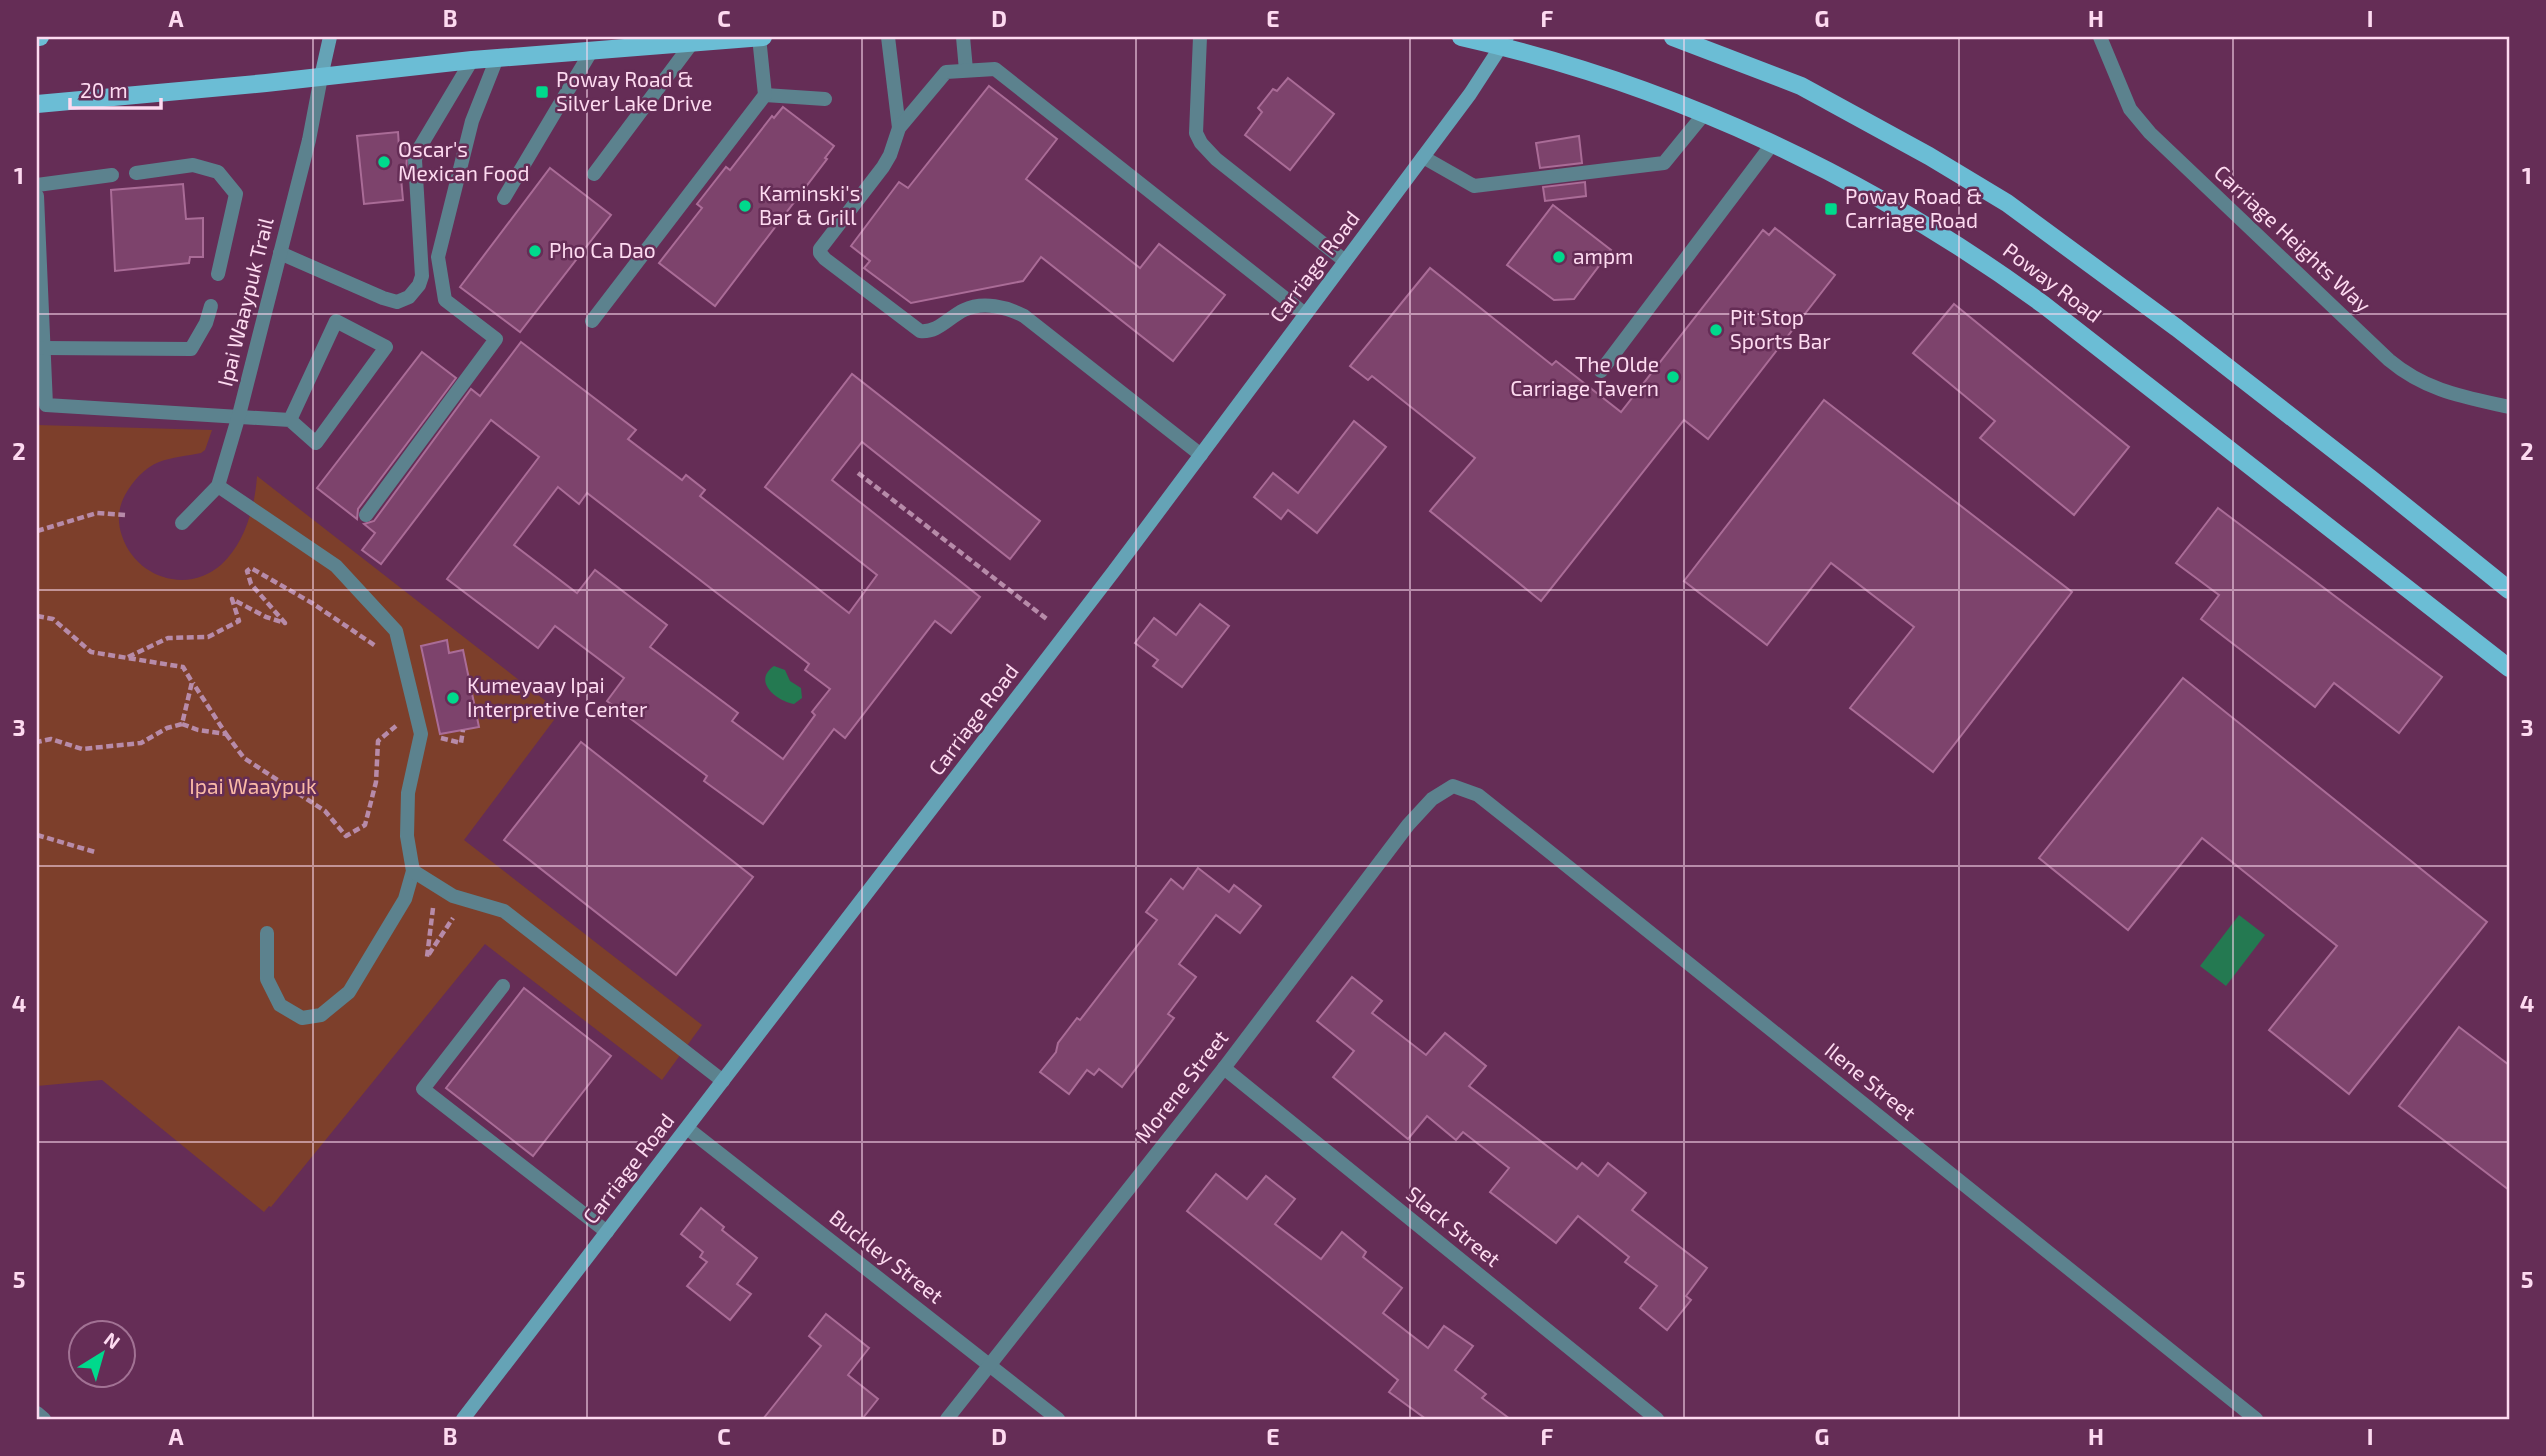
<svg xmlns="http://www.w3.org/2000/svg" width="2546" height="1456" viewBox="0 0 2546 1456" font-family="'Exo 2',sans-serif">
<style>
.green{fill:#7d3f2b}
.water{fill:#247951}
.building{fill:#7d436c;stroke:#aa6c97;stroke-width:2;fill-rule:evenodd}
.lines{fill:none;stroke-linecap:round;stroke-linejoin:round}
.path{stroke:#b78ba9;stroke-width:4.5;stroke-dasharray:7 3.5;stroke-linecap:butt}
.lane{stroke:#5c828e;stroke-width:14}
.street{stroke:#5c828e;stroke-width:14}
.secondary{stroke:#65a3b6;stroke-width:14}
.primary{stroke:#6bbdd5;stroke-width:18}
.grid{fill:none;stroke:#fddaf0;stroke-width:2;stroke-opacity:0.55}
.poi-dot{fill:#00d98c;stroke:#652d56;stroke-width:2.5}
.labels{text-anchor:middle;stroke-width:5;stroke-linejoin:round;paint-order:stroke}
.poi-label{font-size:21px;fill:#fddaf0;stroke:#652d56;text-anchor:start}
.street-label{font-size:21px;fill:#fddaf0;stroke:#652d56}
.park-label{font-size:21px;fill:#fabaa6;stroke:#652d56}
.neatline{fill:none;stroke:#fddaf0;stroke-width:2.5}
.grid-label{font-size:23px;text-anchor:middle;font-weight:bold;fill:#fddaf0}
</style>
<rect width="100%" height="100%" fill="#652d56"/>
<!-- green -->
<path class="green" d="M37 425 212 430 205 450 201 453C187 456 172 457 159 462 144 468 133 481 125 495 118 508 117 522 122 536 136 578 188 595 222 564 245 542 255 507 257 476L560 712 464 840 702 1025 662 1080 485 944 271 1207 269 1206 264 1212 102 1080 37 1086Z"/>
<!-- water -->
<g class="water">
<path d="M774 666 785 670 790 681 801 688 802 698 794 704C776 701 752 681 774 666Z"/>
<polygon points="2239,915 2265,935 2226,986 2200,966"/>
</g>
<!-- building -->
<g class="building">
<polygon points="1288,78 1334,114 1290,170 1245,135 1262,112 1258,108 1273,89 1277,91"/>
<polygon points="989,86 1057,139 1026,179 1140,268 1159,244 1225,295 1173,361 1041,257 1023,281 911,303 864,268 870,261 851,246 899,182 908,188"/>
<polygon points="783,107 834,146 825,158 827,159 715,306 659,263 702,208 697,204 726,167 730,170 772,116 774,118"/>
<polygon points="398,132 399,147 406,146 407,153 406,177 401,178 403,200 364,204 357,136"/>
<polygon points="1579,136 1582,163 1540,168 1536,143"/>
<polygon points="550,168 611,215 520,332 460,287"/>
<polygon points="1585,182 1586,196 1545,201 1543,187"/>
<polygon points="183,184 186,219 203,218 203,257 190,257 189,263 115,271 111,190"/>
<polygon points="1553,205 1611,250 1574,299 1554,300 1507,265"/>
<polygon points="1775,228 1835,275 1708,439 1684,420 1541,601 1430,511 1475,458 1372,376 1368,380 1350,366 1430,268 1552,365 1556,361 1621,412 1763,230 1769,235"/>
<polygon points="1954,304 2129,447 2074,515 1980,438 1995,421 1913,353"/>
<path d="M521 342 636 430 628 439 682 480 686 475 705 490 700 496 849 613 877 575 765 487 852 374 1040 521 1010 559 862 442 832 480 980 597 951 633 935 621 845 738 834 729 763 824 704 781 707 776 607 701 624 678 555 626 538 648 447 579 539 457 491 420 381 564 362 550 375 533 364 524 374 521 471 389 480 396ZM558 487 579 504 587 493 809 664 805 670 830 689 812 712 815 715 783 759 732 721 738 713 650 647 667 625 595 570 577 593 514 545Z"/>
<polygon points="422,352 456,378 358,509 357,519 317,488"/>
<polygon points="1824,400 2072,592 1933,772 1850,708 1914,627 1831,563 1767,645 1684,581"/>
<polygon points="1354,421 1386,447 1317,533 1288,510 1281,519 1254,497 1273,473 1298,493"/>
<polygon points="2218,508 2442,677 2399,733 2334,683 2315,707 2201,619 2219,595 2176,563"/>
<polygon points="1200,604 1229,626 1182,687 1153,666 1158,660 1135,643 1154,618 1176,635"/>
<polygon points="447,640 449,653 463,650 479,727 440,734 421,646"/>
<polygon points="2183,678 2487,922 2349,1094 2269,1030 2337,946 2202,838 2128,930 2039,858"/>
<polygon points="581,742 753,877 676,975 504,840"/>
<polygon points="1198,868 1229,892 1234,885 1261,906 1240,933 1216,915 1179,964 1196,977 1168,1014 1174,1018 1122,1087 1099,1069 1094,1075 1087,1070 1069,1094 1040,1072 1056,1052 1058,1043 1077,1018 1080,1020 1157,920 1146,912 1171,879 1183,889"/>
<polygon points="1352,977 1382,1001 1372,1013 1426,1055 1445,1033 1486,1066 1469,1086 1577,1169 1582,1163 1598,1176 1608,1163 1646,1193 1632,1210 1707,1268 1686,1296 1691,1300 1667,1330 1640,1308 1657,1286 1625,1262 1629,1257 1578,1216 1556,1243 1490,1192 1509,1168 1463,1132 1456,1140 1427,1116 1408,1139 1333,1077 1354,1051 1317,1021"/>
<polygon points="524,988 611,1056 533,1156 446,1088"/>
<polygon points="2459,1027 2509,1065 2509,1190 2399,1106"/>
<polygon points="1216,1174 1247,1199 1266,1176 1295,1199 1275,1224 1321,1259 1342,1232 1366,1252 1363,1257 1402,1288 1383,1313 1428,1348 1444,1326 1473,1346 1455,1370 1486,1394 1482,1398 1510,1419 1426,1419 1389,1392 1398,1380 1187,1211"/>
<polygon points="701,1208 724,1227 722,1230 757,1258 737,1284 751,1294 730,1320 687,1286 707,1262 700,1257 703,1252 681,1234"/>
<polygon points="826,1314 869,1348 848,1375 878,1399 862,1419 763,1419 821,1346 809,1336"/>
</g>
<g class="lines">
<!-- path -->
<g class="path">
<polyline points="858,473 1048,620"/>
<polyline points="37,531 97,513 125,515"/>
<polyline points="37,616 53,619 91,652 183,667 192,682 182,724 167,728 141,743 82,749 51,739 37,742"/>
<polyline points="128,657 168,638 208,637 239,621 232,599 266,617 285,623 251,584 247,571 251,568 312,603 377,647"/>
<polyline points="182,724 198,730 226,734 193,683"/>
<polyline points="226,734 244,758 325,811 346,836 365,825 376,782 378,741 396,726"/>
<polyline points="441,738 461,743 463,730"/>
<polyline points="37,835 95,852"/>
<polyline points="433,908 427,957 453,918"/>
</g>
<!-- lane -->
<g class="lane">
<polyline points="888,37 899,128"/>
<polyline points="963,37 966,70"/>
<polyline points="1200,37 1196,133 1201,143 1216,159 1345,261"/>
<polyline points="765,95 825,99"/>
<polyline points="1423,157 1474,186 1664,163 1704,114"/>
<polyline points="136,173 193,165 218,172 236,194 218,274"/>
<polyline points="594,174 692,43"/>
<polyline points="37,185 112,175"/>
<polyline points="37,196 46,405 290,420 336,321 386,347 316,443 290,420"/>
<polyline points="504,198 592,50"/>
<polyline points="280,253 383,298 397,302 409,297 419,285 422,276 415,160 417,152 472,60"/>
<polyline points="592,321 765,95 759,37"/>
<polyline points="44,348 191,349 206,323 211,306"/>
<polyline points="1601,371 1773,143"/>
<path d="M1201 455 1024 316C1007 307 983 301 964 310 949 317 938 333 920 331L825 259 820 253V249L883 167 890 155 899 128 946 72 995 69 1305 314"/>
<polyline points="218,486 336,566 396,631 421,734 408,793 407,836 413,871 405,899 349,992 321,1015 302,1018 280,1005 267,979 267,933"/>
<polyline points="366,515 496,339 445,300 438,257 472,121 497,58"/>
<polyline points="413,871 453,896 504,911 723,1081"/>
<polyline points="503,986 423,1089 607,1232"/>
</g>
<!-- street -->
<g class="street">
<path d="M2100 37 2130 109 2150 133 2389 360C2426 391 2464 397 2509 407"/>
<polyline points="182,523 218,486 239,415 309,140 321,77"/>
<polyline points="1224,1068 1657,1419"/>
<polyline points="687,1128 1058,1419"/>
<polyline points="37,1413 44,1419"/>
<polyline points="947,1419 1224,1068 1408,825 1432,799 1453,786 1478,795 1536,841 2256,1419"/>
</g>
<!-- secondary -->
<g class="secondary">
<polyline points="321,77 330,37"/>
<polyline points="463,1419 1114,571 1470,94 1507,37"/>
</g>
<!-- primary -->
<g class="primary">
<polyline points="37,37 40,37"/>
<path d="M1461 37C1672 84 1871 178 2044 305L2509 668"/>
<polyline points="1673,37 1801,86 1929,156 2007,203 2177,328 2370,478 2509,590"/>
<polyline points="37,104 266,83 472,60 763,37"/>
</g>
</g>
<!-- grid -->
<path class="grid" d="M313 37V1419M587 37V1419M862 37V1419M1136 37V1419M1410 37V1419M1684 37V1419M1959 37V1419M2233 37V1419M37 314H2509M37 590H2509M37 866H2509M37 1142H2509"/>
<!-- markers -->
<g class="poi-dot">
<rect x="535" y="85" width="14" height="14" rx="3.5"/>
<circle cx="384" cy="162" r="7"/>
<circle cx="745" cy="206" r="7"/>
<rect x="1824" y="202" width="14" height="14" rx="3.5"/>
<circle cx="535" cy="251" r="7"/>
<circle cx="1559" cy="257" r="7"/>
<circle cx="1716" cy="330" r="7"/>
<circle cx="1673" cy="377" r="7"/>
<circle cx="453" cy="698" r="7"/>
</g>
<g class="labels">
<!-- poi labels -->
<g class="poi-label">
<text x="556" y="87">Poway Road &amp;<tspan x="556" dy="24">Silver Lake Drive</tspan></text>
<text x="398" y="157">Oscar's<tspan x="398" dy="24">Mexican Food</tspan></text>
<text x="759" y="201">Kaminski's<tspan x="759" dy="24">Bar &amp; Grill</tspan></text>
<text x="1845" y="204">Poway Road &amp;<tspan x="1845" dy="24">Carriage Road</tspan></text>
<text x="549" y="258">Pho Ca Dao</text>
<text x="1573" y="264">ampm</text>
<text x="1730" y="325">Pit Stop<tspan x="1730" dy="24">Sports Bar</tspan></text>
<text x="1659" y="372" text-anchor="end">The Olde<tspan x="1659" dy="24">Carriage Tavern</tspan></text>
<text x="467" y="693">Kumeyaay Ipai<tspan x="467" dy="24">Interpretive Center</tspan></text>
</g>
<!-- street labels -->
<g class="street-label">
<text transform="translate(2292 239) rotate(43)" y="7">Carriage Heights Way</text>
<text transform="translate(1315 267) rotate(-53)" y="7">Carriage Road</text>
<text transform="translate(2052 283) rotate(37)" y="7">Poway Road</text>
<text transform="translate(246 302) rotate(-76)" y="7">Ipai Waaypuk Trail</text>
<text transform="translate(974 720) rotate(-53)" y="7">Carriage Road</text>
<text transform="translate(1870 1082) rotate(39)" y="7">Ilene Street</text>
<text transform="translate(1182 1087) rotate(-52)" y="7">Morene Street</text>
<text transform="translate(629 1169) rotate(-52)" y="7">Carriage Road</text>
<text transform="translate(1453 1227) rotate(39)" y="7">Slack Street</text>
<text transform="translate(886 1257) rotate(38)" y="7">Buckley Street</text>
</g>
<!-- park labels -->
<g class="park-label">
<text x="253" y="794">Ipai Waaypuk</text>
</g>
</g>
<!-- border -->
<rect width="2546" height="1456" fill="none" stroke="#652d56" stroke-width="77"/>
<!-- north arrow -->
<g transform="translate(102 1354) rotate(37)"><circle r="33" fill="#652d56" stroke="#a27294" stroke-width="2"/>
<path d="M0-5L12 26L0 18L-12 26Z" fill="#00d98c"/>
<text y="-10" font-size="19" font-weight="bold" text-anchor="middle" fill="#fddaf0">N</text>
</g>
<!-- scale -->
<path d="M70 98v10h91v-10" fill="none" stroke="#fddaf0" stroke-width="3.5"/>
<text x="80" y="98" font-size="21" fill="#fddaf0" stroke="#652d56" stroke-width="5" paint-order="stroke">20 m</text>
<rect x="38" y="38" width="2470" height="1380" class="neatline"/>
<g class="grid-label">
<text x="176" y="27">A</text>
<text x="450" y="27">B</text>
<text x="724" y="27">C</text>
<text x="999" y="27">D</text>
<text x="1273" y="27">E</text>
<text x="1547" y="27">F</text>
<text x="1822" y="27">G</text>
<text x="2096" y="27">H</text>
<text x="2370" y="27">I</text>
<text x="19" y="184">1</text>
<text x="2527" y="184">1</text>
<text x="19" y="460">2</text>
<text x="2527" y="460">2</text>
<text x="19" y="736">3</text>
<text x="2527" y="736">3</text>
<text x="19" y="1012">4</text>
<text x="2527" y="1012">4</text>
<text x="19" y="1288">5</text>
<text x="2527" y="1288">5</text>
<text x="176" y="1445">A</text>
<text x="450" y="1445">B</text>
<text x="724" y="1445">C</text>
<text x="999" y="1445">D</text>
<text x="1273" y="1445">E</text>
<text x="1547" y="1445">F</text>
<text x="1822" y="1445">G</text>
<text x="2096" y="1445">H</text>
<text x="2370" y="1445">I</text>
</g>
</svg>
